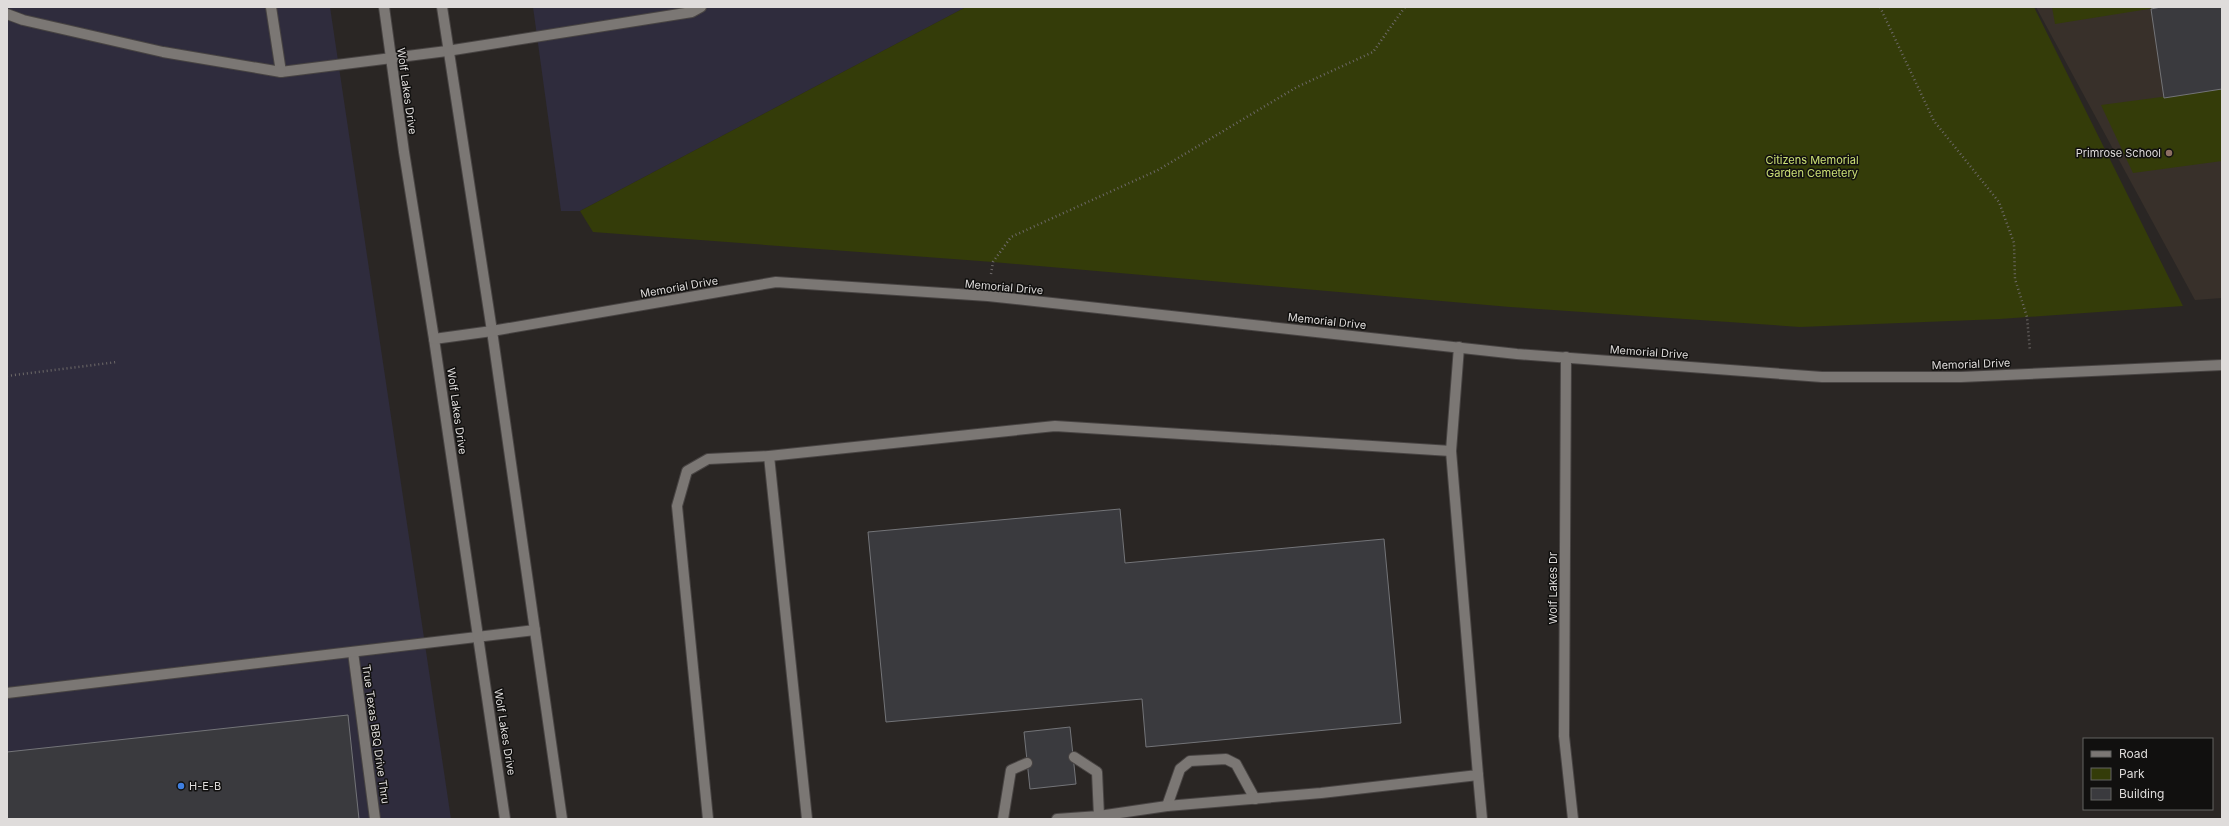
<svg xmlns="http://www.w3.org/2000/svg" width="2229" height="826" viewBox="0 0 2229 826" font-family="Inter,sans-serif">
<style>
.commercial{fill:#2f2c3d}
.built{fill:#38302a}
.green{fill:#343c09}
.building{fill:#3a3a3e;stroke:#737478}
.lines{fill:none;stroke-linecap:round;stroke-linejoin:round}
.service-casing{stroke:#484443;stroke-width:12}
.minor-casing{stroke:#484443;stroke-width:12}
.path{stroke:#6d6968;stroke-width:2.5;stroke-dasharray:1 3;stroke-linecap:butt}
.service{stroke:#7b7774;stroke-width:10}
.minor{stroke:#7b7774;stroke-width:10}
.education-dot{fill:#8d6e63;stroke:#11100f;stroke-width:1.5}
.shop-dot{fill:#3f7fe0;stroke:#11100f;stroke-width:1.5}
.labels{text-anchor:middle;stroke-width:3;stroke-linejoin:round;paint-order:stroke}
.street-label{font-size:11px;fill:#dfdcdb;stroke:#11100f}
.poi-label{font-size:11px;fill:#dfdcdb;stroke:#11100f;text-anchor:end}
.park-label{font-size:11px;fill:#cce076;stroke:#11100f}
</style>
<rect width="100%" height="100%" fill="#2a2624"/>
<!-- commercial -->
<g class="commercial">
<polygon points="7,7 330,7 451,819 7,819"/>
<polygon points="533,7 966,7 580,211 561,211"/>
</g>
<!-- built -->
<polygon class="built" points="2036,7 2222,7 2222,298 2195,300"/>
<!-- green -->
<g class="green">
<polygon points="966,7 2034,7 2183,306 2000,319 1800,327 1510,307 993,262 593,232 580,211"/>
<polygon points="2052,7 2161,7 2055,24"/>
<polygon points="2222,89 2222,161 2133,173 2101,105"/>
</g>
<!-- building -->
<g class="building">
<polygon points="2161,7 2222,7 2222,89 2164,98 2151,9"/>
<polygon points="1120,509 1125,563 1384,539 1401,723 1146,747 1142,699 886,722 868,532"/>
<polygon points="348,715 359,819 7,819 7,752"/>
<polygon points="1070,727 1076,784 1030,789 1024,732"/>
</g>
<g class="lines">
<!-- service casing -->
<g class="service-casing">
<g id="service">
<polyline points="271,7 281,72 447,51 692,12 701,7"/>
<polyline points="7,14 23,20 163,52 281,72"/>
<polyline points="769,456 807,819"/>
<polyline points="353,652 375,819"/>
<polyline points="7,693 535,630"/>
<polyline points="1478,775 1482,819"/>
<polyline points="1167,806 1180,769 1190,761 1226,759 1236,764 1255,799"/>
<polyline points="708,819 677,506 687,471 708,459 769,456 1055,426 1451,451"/>
<polyline points="1003,819 1011,770 1027,763"/>
<polyline points="1057,819 1099,816 1097,772 1074,757"/>
<polyline points="1099,819 1099,816 1167,806 1321,793 1478,775 1451,451 1459,347"/>
</g>
</g>
<!-- minor casing -->
<g class="minor-casing">
<g id="minor">
<polyline points="384,7 404,152 434,339 505,819"/>
<polyline points="442,7 492,331 562,819"/>
<polyline points="434,339 492,331 776,282 988,296 1517,354 1822,377 1961,377 2222,365"/>
<polyline points="1566,357 1564,736 1573,819"/>
</g>
</g>
<!-- path -->
<g class="path">
<polyline points="1880,7 1934,121 1999,202 2014,243 2015,279 2027,317 2030,351"/>
<polyline points="991,274 993,262 1011,237 1158,170 1297,87 1373,52 1405,7"/>
<polyline points="7,376 117,362"/>
</g>
<!-- service -->
<use href="#service" class="service"/>
<!-- minor -->
<use href="#minor" class="minor"/>
</g>
<!-- markers -->
<circle class="education-dot" cx="2169" cy="153" r="4"/>
<circle class="shop-dot" cx="181" cy="786" r="4"/>
<g class="labels">
<!-- street labels -->
<g class="street-label">
<text transform="translate(407 91) rotate(82)" y="4">Wolf Lakes Drive</text>
<text transform="translate(679 287) rotate(-10)" y="4">Memorial Drive</text>
<text transform="translate(1004 287) rotate(5)" y="4">Memorial Drive</text>
<text transform="translate(1327 321) rotate(6)" y="4">Memorial Drive</text>
<text transform="translate(1649 352) rotate(4)" y="4">Memorial Drive</text>
<text transform="translate(1971 364) rotate(-2)" y="4">Memorial Drive</text>
<text transform="translate(457 411) rotate(82)" y="4">Wolf Lakes Drive</text>
<text transform="translate(1553 588) rotate(-90)" y="4">Wolf Lakes Dr</text>
<text transform="translate(505 732) rotate(81)" y="4">Wolf Lakes Drive</text>
<text transform="translate(376 734) rotate(82)" y="4">True Texas BBQ Drive Thru</text>
</g>
<!-- poi labels -->
<g class="poi-label">
<text x="2161" y="157">Primrose School</text>
<text x="189" y="790" text-anchor="start">H-E-B</text>
</g>
<!-- park labels -->
<g class="park-label">
<text x="1812" y="164">Citizens Memorial<tspan x="1812" dy="13">Garden Cemetery</tspan></text>
</g>
</g>
<!-- border -->
<rect width="2229" height="826" fill="none" stroke="#dfdcdb" stroke-width="16"/>
<!-- legend -->
<rect x="2083" y="738" width="130" height="72" fill="#11100f" stroke="#636261"/>
<rect x="2091" y="751" width="20" height="6" fill="#7b7774" stroke="#636261"/>
<text x="2119" y="758" font-size="12" fill="#dfdcdb">Road</text>
<rect x="2091" y="768" width="20" height="12" fill="#343c09" stroke="#636261"/>
<text x="2119" y="778" font-size="12" fill="#dfdcdb">Park</text>
<rect x="2091" y="788" width="20" height="12" fill="#3a3a3e" stroke="#636261"/>
<text x="2119" y="798" font-size="12" fill="#dfdcdb">Building</text>
</svg>
